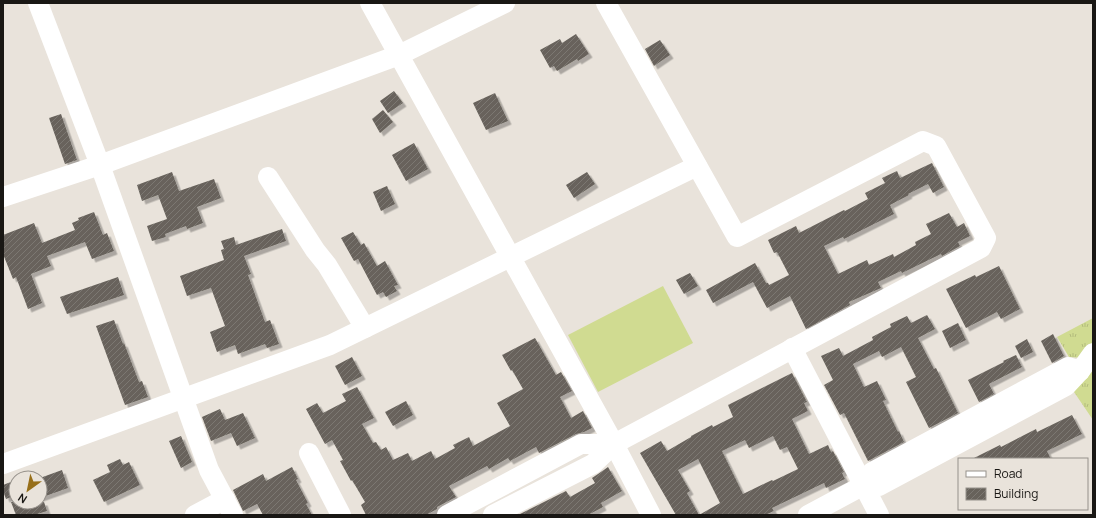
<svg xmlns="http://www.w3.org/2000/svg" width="1096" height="518" viewBox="0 0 1096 518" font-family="Manrope,sans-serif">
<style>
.grass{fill:url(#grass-tufts)}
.garden{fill:#d0db91}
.building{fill:url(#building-hatch);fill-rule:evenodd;filter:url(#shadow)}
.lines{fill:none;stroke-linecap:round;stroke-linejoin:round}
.minor{stroke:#fff;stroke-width:20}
</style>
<defs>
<pattern id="grass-tufts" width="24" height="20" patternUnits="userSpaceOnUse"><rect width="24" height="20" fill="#d0db91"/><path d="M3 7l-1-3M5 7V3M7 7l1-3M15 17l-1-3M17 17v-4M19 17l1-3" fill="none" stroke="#b2bb7c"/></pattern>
<pattern id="building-hatch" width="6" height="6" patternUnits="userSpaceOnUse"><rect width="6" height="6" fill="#67625b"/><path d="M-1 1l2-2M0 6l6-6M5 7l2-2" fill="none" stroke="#7c7872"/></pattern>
<filter id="shadow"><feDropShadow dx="3.5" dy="3.5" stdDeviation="0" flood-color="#0004"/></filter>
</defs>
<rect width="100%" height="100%" fill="#e9e3db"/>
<!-- grass -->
<polygon class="grass" points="1093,318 1093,420 1074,392 1082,358 1069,357 1057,337"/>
<!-- garden -->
<polygon class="garden" points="663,286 693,343 598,392 568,335"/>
<!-- building -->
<g class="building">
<polygon points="576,34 589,54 578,61 577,59 557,71 554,66 550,68 540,50 560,39 562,43"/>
<polygon points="660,40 670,55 654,66 645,49"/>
<polygon points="394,91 403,103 388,113 380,101"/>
<polygon points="495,93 508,121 486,130 473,103"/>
<polygon points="383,110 393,122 380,133 372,119"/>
<polygon points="61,114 77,160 65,164 49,118"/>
<polygon points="414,143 428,169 406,181 392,155"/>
<polygon points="932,163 944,187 933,193 928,184 908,194 909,195 890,205 894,214 844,239 843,237 824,246 838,274 867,260 869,265 893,254 894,257 916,245 915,242 931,234 926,224 949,213 957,227 964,223 970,236 958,242 960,246 942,256 941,254 902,273 901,271 878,282 881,288 849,302 850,305 806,329 790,296 767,308 753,282 713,303 706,290 755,263 766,283 768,283 769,285 789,275 777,252 774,253 768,240 796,226 799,233 844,210 845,211 868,199 865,193 885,183 882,178 897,171 900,178"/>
<polygon points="172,172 179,191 214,179 221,198 197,207 203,223 187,229 186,226 165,234 166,237 152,241 147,226 167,219 158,195 142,201 137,185"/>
<polygon points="587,172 595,184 574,198 566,185"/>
<polygon points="387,186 395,204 381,211 373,192"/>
<polygon points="94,212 103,235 107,233 114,251 92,259 85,242 47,256 51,266 31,274 42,303 28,309 16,277 13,279 3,254 3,235 34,223 42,243 75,230 72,223 79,220 78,218"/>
<polygon points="282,229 286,241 244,256 251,274 248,275 265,322 270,320 279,344 267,348 265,344 238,354 235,345 217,352 210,332 225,326 211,288 187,296 180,276 224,260 221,250 224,249 221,241 234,237 236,245"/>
<polygon points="353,232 361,245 364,243 377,266 385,261 398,285 394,286 397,291 386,297 383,292 377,295 358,259 354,261 341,238"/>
<polygon points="999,266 1020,309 1001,319 997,312 966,328 946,289 975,275 976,277"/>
<polygon points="690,273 698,286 684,294 676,280"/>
<polygon points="118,277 124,295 67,314 60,297"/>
<polygon points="927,315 935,329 918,338 934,369 936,368 958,413 929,428 906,382 916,377 901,347 882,357 879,351 853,364 864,387 877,381 886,400 883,401 898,432 899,431 904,442 868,461 844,413 840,415 824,385 833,380 821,356 839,348 843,356 873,340 872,337 891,327 890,324 907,316 911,323"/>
<polygon points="114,320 123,344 124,343 139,382 142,381 148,397 125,405 96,326"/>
<polygon points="958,323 966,340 950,348 942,331"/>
<polygon points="1053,334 1064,356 1052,363 1041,341"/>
<polygon points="535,338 556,375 561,372 572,391 560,397 571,418 583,411 592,428 584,432 576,434 539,453 536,447 510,461 508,458 489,469 487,466 449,486 456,497 437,507 437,509 426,515 366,515 361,505 365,502 352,480 351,481 340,461 343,460 332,440 325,444 306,409 317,403 323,413 346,401 342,394 357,387 374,418 362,424 373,443 376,442 381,450 386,447 393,460 408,453 412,461 431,451 435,459 455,448 453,445 469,437 473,446 510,426 497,403 523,389 512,370 511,371 502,355"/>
<polygon points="1027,339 1033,352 1021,358 1015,346"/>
<polygon points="1016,355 1022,367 989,384 994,394 979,402 968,380 1004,362 1003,361"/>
<polygon points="352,357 362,376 345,385 335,366"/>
<path d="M792 373 807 402 804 403 808 411 792 419 809 454 828 445 831 452 833 451 844 472 842 473 845 479 826 488 824 483 772 508 774 511 765 515H676L640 453 661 441 667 451 691 437V436L712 425 713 427 733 417 728 405ZM773 436 780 450 787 447 798 469 773 481 772 480 743 494 722 451 745 440 749 448ZM698 459 720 503 699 515 687 493 690 491 678 470Z"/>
<polygon points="406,401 413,415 393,426 385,412"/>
<polygon points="220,409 225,420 243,413 255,438 237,446 231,433 211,441 202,417"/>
<polygon points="1072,415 1082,434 1047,451 1051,459 972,459 1000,445 1001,447 1036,429 1037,432"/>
<polygon points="181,436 192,462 181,468 169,441"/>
<polygon points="120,459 123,465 129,462 140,485 104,502 93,480 110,472 107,465"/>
<polygon points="292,467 298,479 296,480 308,503 306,504 312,515 263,515 257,504 243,511 233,490 263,474 266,481"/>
<polygon points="608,467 622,491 601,503 603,507 588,515 518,515 566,491 570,497 595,483 592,478 598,474"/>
<polygon points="62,470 68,488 40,498 40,478"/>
<polygon points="16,480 16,495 6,499 3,491 3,485"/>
<polygon points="11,502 44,502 47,511 34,515 16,515"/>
</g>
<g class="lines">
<!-- minor -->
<g class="minor">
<polyline points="38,3 100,165 209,470 233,515"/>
<polyline points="370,3 614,444 651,515"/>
<polyline points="268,177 315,250 327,265 365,328"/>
<polyline points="3,197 100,165 399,55 505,3"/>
<polyline points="792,348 879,515"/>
<polyline points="309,453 341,515"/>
<polyline points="3,464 330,345 697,166"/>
<polyline points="864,485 879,486 1066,386 1080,371 1093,353"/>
<polyline points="195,515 225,499"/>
<polyline points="447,515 581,444 614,444"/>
<polyline points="493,515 593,464 614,444 981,248 986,238 936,146 923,141 737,237 606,3"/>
<polyline points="808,515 864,485 872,472 1068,367 1080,371"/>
</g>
</g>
<!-- border -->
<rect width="1096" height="518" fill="none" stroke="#191714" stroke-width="8"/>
<!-- legend -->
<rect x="958" y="458" width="130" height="52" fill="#e9e3db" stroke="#96918b"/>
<rect x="966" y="471" width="20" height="6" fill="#ffffff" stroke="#96918b"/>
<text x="994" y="478" font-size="12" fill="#191714">Road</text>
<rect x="966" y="488" width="20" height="12" fill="url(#building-hatch)" stroke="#96918b"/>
<text x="994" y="498" font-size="12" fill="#191714">Building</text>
<!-- north arrow -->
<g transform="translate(28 490) rotate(213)"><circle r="19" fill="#e9e3db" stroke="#96918b"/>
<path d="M0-3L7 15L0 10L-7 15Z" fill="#976f1a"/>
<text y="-6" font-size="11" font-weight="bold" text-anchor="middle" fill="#191714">N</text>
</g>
</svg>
